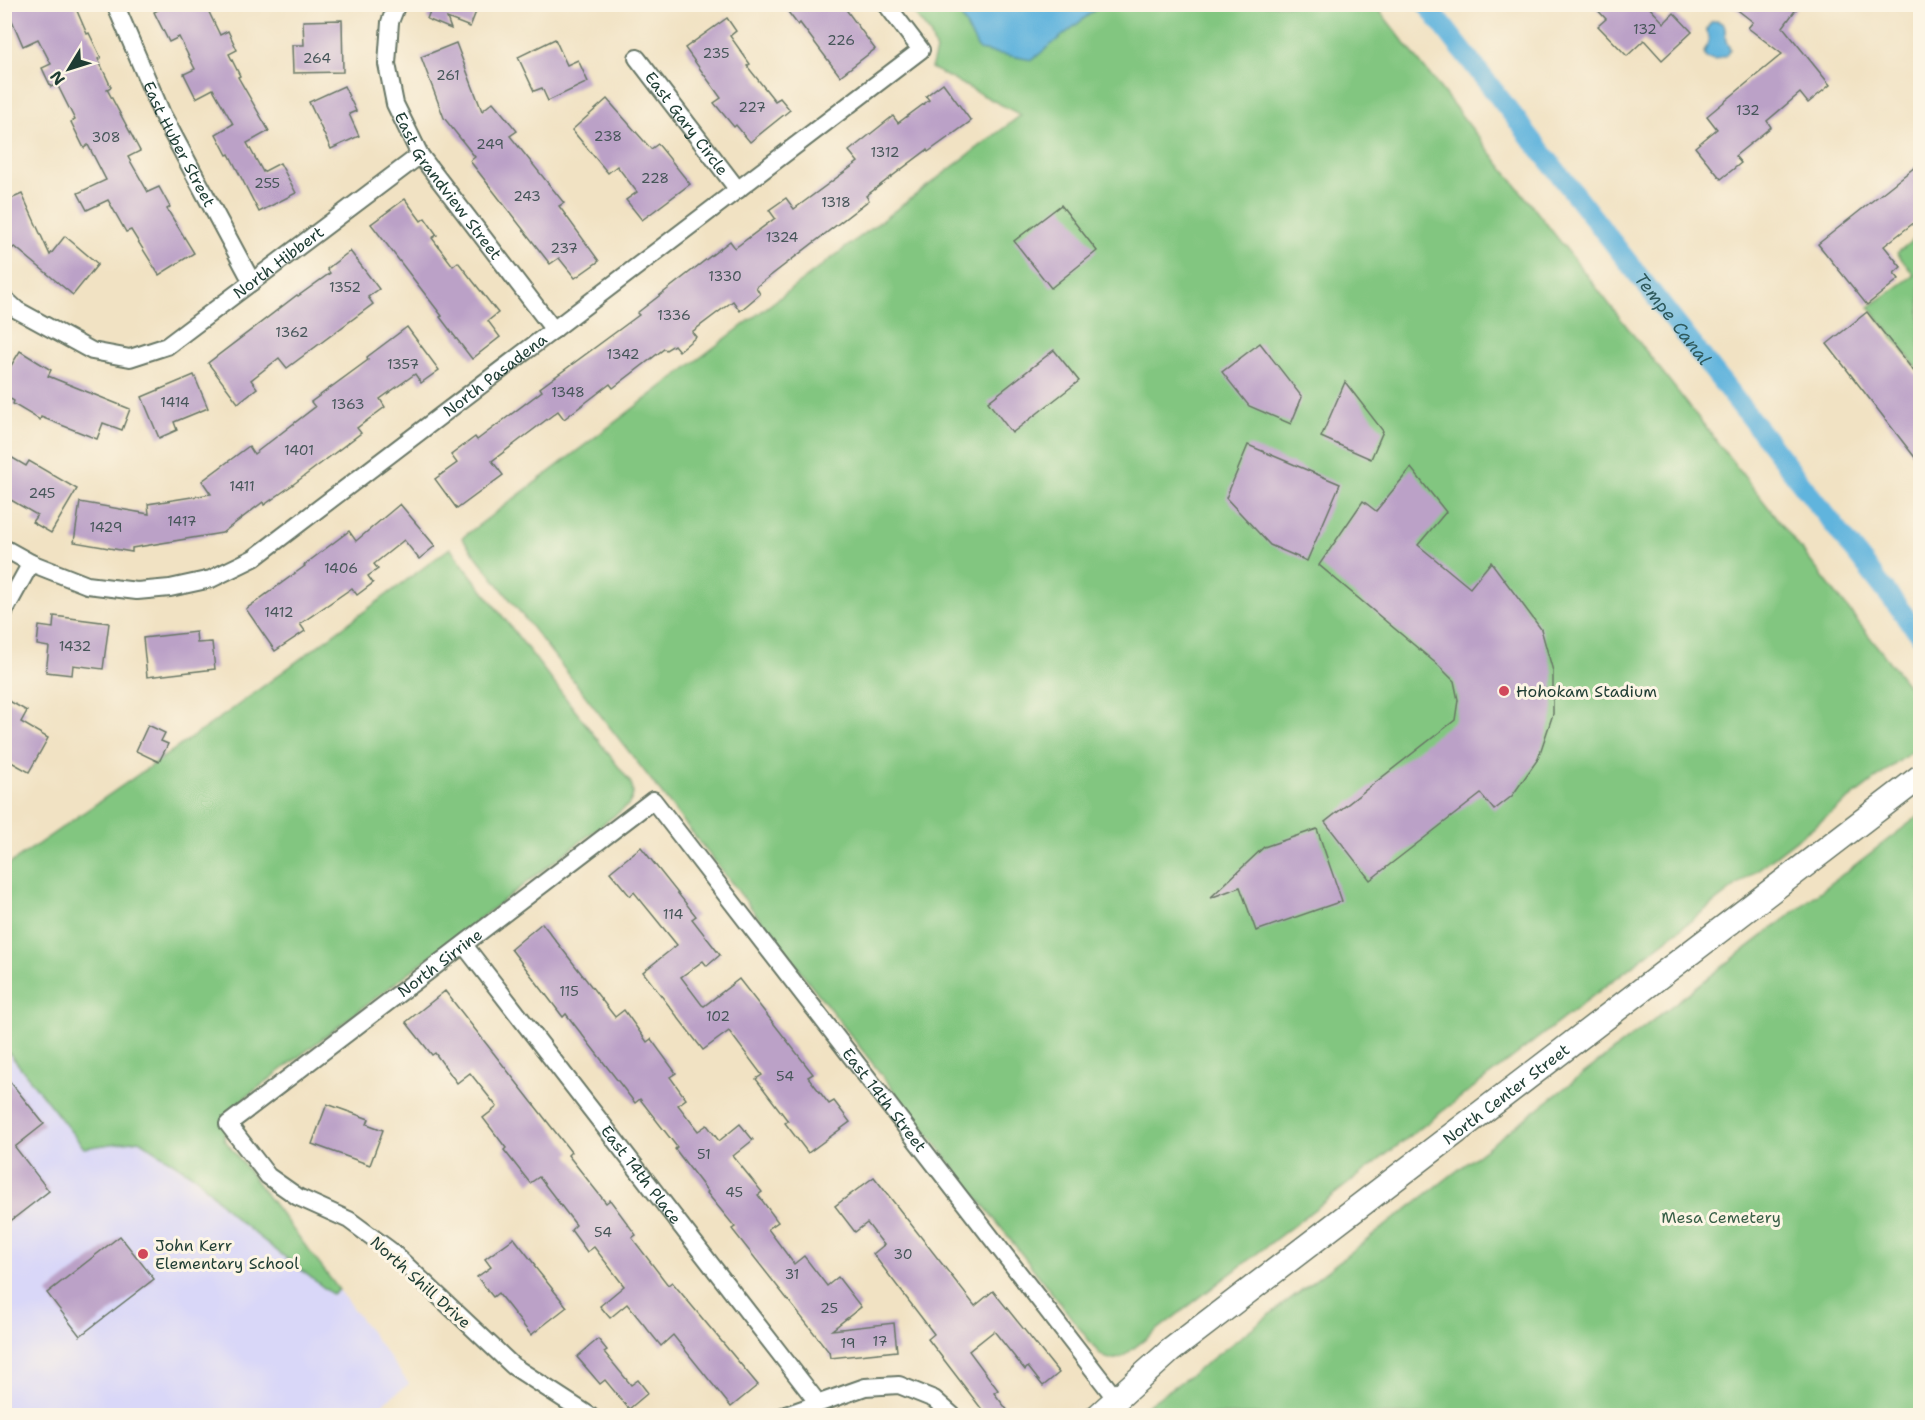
<svg xmlns="http://www.w3.org/2000/svg" width="1925" height="1420" viewBox="0 0 1925 1420" font-family="'Shantell Sans',sans-serif">
<style>
.built{fill:#d9d7f8}
.green{fill:#82c680;stroke:#50825a;stroke-width:1.5}
.water{fill:#61b4dd;stroke:#407888;stroke-width:1.5}
.lines{fill:none;stroke-linecap:round;stroke-linejoin:round}
.canal{stroke:#61b4dd;stroke-width:20}
.building{fill:#bba1c7}
.street-casing{stroke:#687766;stroke-width:20}
.secondary-casing{stroke:#687766;stroke-width:27}
.street{stroke:#fff;stroke-width:16}
.secondary{stroke:#fff;stroke-width:24}
.poi-dot{fill:#d1495b;stroke:#fcf5e5;stroke-width:2}
.labels{text-anchor:middle;stroke-width:6;stroke-linejoin:round;paint-order:stroke}
.number-label{font-size:14px;fill:#465659}
.street-label{font-size:16px;fill:#1f3d34;stroke:#fcf5e5}
.poi-label{font-size:16px;fill:#1f3d34;stroke:#fcf5e5;text-anchor:start}
.park-label{font-size:16px;fill:#385f47;stroke:#fcf5e5}
.water-label{font-size:18px;font-style:italic;fill:#305b5e;stroke:#fcf5e5}
</style>
<rect width="100%" height="100%" fill="#fcf5e5"/>
<filter id="ink" filterUnits="userSpaceOnUse"><feTurbulence type="fractalNoise" baseFrequency=".0167" numOctaves="2"/><feDisplacementMap in="SourceGraphic" scale="12" xChannelSelector="R" yChannelSelector="G"/><feConvolveMatrix kernelMatrix="1 2 1 2 8 2 1 2 1" color-interpolation-filters="sRGB"/></filter>
<filter id="wash" filterUnits="userSpaceOnUse"><feTurbulence type="fractalNoise" baseFrequency=".008" numOctaves="4" result="noise"/><feDisplacementMap in="SourceGraphic" scale="24" xChannelSelector="R" yChannelSelector="G"/><feGaussianBlur stdDeviation="1.35" result="paint"/><feColorMatrix in="noise" values="0 0 0 0 0 0 0 0 0 0 0 0 0 0 0 0 0 1.4 0 .05"/><feComposite in="paint" operator="in"/></filter>
<g filter="url(#wash)">
<rect width="100%" height="100%" fill="#f1e2c3"/>
<!-- built -->
<polygon class="built" points="4,1048 84,1148 139,1140 197,1178 235,1218 332,1294 339,1290 409,1384 366,1415 5,1415"/>
<!-- green -->
<g class="green">
<path d="M907 5H1375L1920 701V745L1122 1357C1113 1361 1107 1360 1099 1353L462 538 1021 115 931 68 936 51 930 33Z"/>
<polygon points="1920,234 1920,372 1869,307 1914,275 1897,253"/>
<path d="M450 548 631 783C634 792 634 798 627 806L233 1107C226 1117 225 1126 224 1139L339 1290 332 1294 235 1218 197 1178 139 1140 84 1148 5 1048 4 868 234 708Z"/>
<polygon points="1920,815 1920,1415 1134,1415 1199,1369"/>
</g>
<!-- water -->
<g class="water">
<polygon points="955,5 1101,5 1032,60 979,50"/>
<path d="M1716 21C1730 24 1723 31 1726 41 1727 44 1729 46 1730 49L1726 56 1715 60 1706 58 1704 53 1709 39 1706 30 1711 22Z"/>
</g>
<g class="lines">
<!-- canal -->
<path class="canal" id="s1" d="M1426 4 1920 635"/>
</g>
<g id="blocks">
<!-- building -->
<g class="building">
<polygon points="5,4 74,4 87,34 89,33 101,58 98,59 111,87 107,89 140,151 128,157 148,192 159,187 170,207 167,209 194,253 159,275 131,230 126,232 108,200 87,210 78,193 106,180 88,145 84,148 71,122 75,120 57,84 51,87 42,68 51,64 38,39 23,46"/>
<polygon points="169,4 205,4 220,35 228,31 237,50 229,54 240,76 238,77 269,131 247,143 263,172 280,163 296,193 259,212 229,154 227,155 216,134 233,124 213,89 196,98 184,74 195,69 179,37 169,42 154,12"/>
<polygon points="416,4 479,4 470,27 447,18 451,29 427,19 430,11"/>
<polygon points="782,4 842,4 875,49 840,76 800,23 798,25"/>
<polygon points="1592,4 1646,4 1664,23 1674,13 1692,32 1662,60 1644,40 1627,56 1598,26 1606,19"/>
<polygon points="1730,4 1800,4 1783,27 1830,85 1808,103 1800,93 1767,121 1771,127 1735,156 1741,163 1721,179 1695,147 1717,129 1707,116 1782,54 1748,28 1753,22"/>
<polygon points="727,18 736,31 730,36 750,64 747,66 775,101 780,98 790,110 750,142 736,125 734,127 714,103 721,98 685,48"/>
<polygon points="342,20 343,72 293,73 292,45 304,45 303,21"/>
<polygon points="555,39 567,65 578,60 588,82 548,101 542,88 534,91 518,57"/>
<polygon points="456,43 482,111 493,102 517,131 510,136 564,203 559,206 599,261 575,278 559,258 550,264 470,161 475,157 444,118 421,57"/>
<polygon points="943,83 971,121 928,152 927,150 866,196 869,200 756,287 760,294 740,311 733,301 692,332 696,337 679,351 674,345 666,350 664,349 613,388 610,384 564,419 558,411 492,461 503,475 457,509 435,479 457,463 451,455 475,437 477,440 542,391 540,388 639,315 637,313 730,241 735,248 775,218 769,210 786,198 794,209 858,162 849,151 893,116 898,123 929,100 926,96"/>
<polygon points="344,86 356,111 349,114 359,136 331,149 309,102"/>
<polygon points="607,99 651,149 658,144 690,184 642,220 626,200 637,192 617,166 608,173 572,130"/>
<polygon points="1920,163 1920,218 1884,246 1901,267 1894,273 1899,279 1867,305 1818,244"/>
<polygon points="22,194 50,255 65,236 98,264 73,295 15,247 4,252 4,202"/>
<polygon points="405,199 421,221 425,218 437,235 432,238 453,266 458,262 498,313 488,321 500,337 472,359 440,317 442,316 371,224"/>
<polygon points="1061,205 1097,251 1051,288 1014,241"/>
<polygon points="350,251 379,289 368,297 373,304 287,368 279,358 251,380 257,388 238,403 208,363 297,295 298,296 330,273 327,269"/>
<polygon points="1867,312 1920,379 1920,464 1827,344"/>
<polygon points="407,327 439,370 421,383 415,374 380,399 385,407 357,428 361,433 291,486 264,505 263,502 222,533 132,548 132,552 74,542 80,502 149,514 148,504 211,494 202,481 249,446 254,454 315,407 311,402 368,360 367,357"/>
<polygon points="1260,343 1302,397 1291,424 1249,406 1222,372"/>
<polygon points="1054,350 1079,381 1012,433 988,402"/>
<polygon points="20,351 51,370 48,376 130,409 122,430 103,423 97,439 41,417 40,420 13,404 14,401 4,395 4,377"/>
<polygon points="194,375 208,408 174,422 177,430 159,438 142,397"/>
<polygon points="1345,382 1383,431 1371,459 1321,437"/>
<polygon points="1248,445 1340,484 1307,561 1270,545 1226,498"/>
<polygon points="4,453 26,466 29,461 77,489 51,533 32,522 37,515 4,496"/>
<polygon points="1411,468 1446,512 1418,545 1470,588 1491,562 1541,629 1553,671 1553,714 1538,759 1512,796 1494,810 1481,794 1370,880 1325,822 1455,720 1458,700 1454,681 1439,666 1319,565 1363,501 1376,511"/>
<polygon points="400,504 435,546 419,559 404,540 374,564 378,569 368,576 373,583 357,595 352,588 300,624 305,631 275,651 246,609 305,566 304,565 349,531 356,541"/>
<polygon points="54,616 109,623 103,669 73,665 72,675 46,672 49,647 37,645 39,626 53,628"/>
<polygon points="196,632 197,643 212,642 215,669 147,677 143,638"/>
<polygon points="4,698 27,711 21,722 48,738 29,772 4,758"/>
<polygon points="148,725 165,733 161,741 168,744 159,762 136,751"/>
<polygon points="1317,829 1342,901 1256,931 1240,887 1210,898 1264,847"/>
<polygon points="641,847 696,916 692,919 720,955 707,966 703,961 681,977 702,1005 704,1006 739,979 813,1074 808,1077 829,1104 834,1101 850,1122 808,1153 785,1123 788,1121 756,1079 762,1075 729,1031 703,1050 643,972 677,945 634,892 630,896 610,872"/>
<polygon points="542,923 615,1017 624,1010 647,1042 651,1039 676,1073 670,1077 686,1099 678,1105 698,1131 707,1125 719,1141 740,1124 753,1140 733,1156 762,1192 758,1195 778,1222 768,1229 794,1264 804,1256 827,1286 838,1277 861,1307 832,1330 894,1323 897,1351 830,1358 829,1352 732,1229 735,1227 707,1193 708,1192 675,1149 677,1147 640,1099 635,1103 566,1014 563,1017 511,949"/>
<polygon points="445,991 571,1152 568,1155 606,1203 610,1200 636,1235 632,1238 668,1285 672,1282 758,1385 731,1407 673,1335 661,1346 627,1304 610,1318 600,1306 624,1286 594,1247 587,1252 571,1230 576,1225 539,1177 530,1183 504,1150 506,1148 483,1118 497,1107 470,1073 457,1083 435,1053 432,1055 406,1022"/>
<polygon points="4,1074 44,1124 15,1147 49,1191 4,1226"/>
<polygon points="327,1104 369,1119 367,1124 383,1130 370,1165 312,1144"/>
<polygon points="874,1177 975,1306 993,1291 1059,1373 1043,1386 1028,1367 1025,1370 994,1331 969,1351 998,1390 994,1393 1012,1416 987,1416 928,1339 934,1334 873,1254 884,1245 867,1223 855,1232 835,1206"/>
<polygon points="120,1236 154,1279 80,1336 47,1293"/>
<polygon points="514,1238 535,1265 534,1266 567,1307 531,1335 498,1293 493,1297 477,1277 491,1267 485,1259"/>
<polygon points="598,1339 607,1350 604,1352 631,1385 638,1380 648,1393 629,1409 605,1380 600,1384 577,1357"/>
</g>
</g>
</g>
<g filter="url(#ink)">
<use href="#blocks" fill-opacity="0" stroke="#687766" stroke-width="1.5"/>
<g class="lines">
<!-- street casing -->
<g class="street-casing">
<g id="street">
<path id="s2" d="M115 4 162 114 252 282"/>
<path id="s3" d="M397 4 390 22 387 64 395 104 420 155 554 330"/>
<path id="s4" d="M637 58 738 190"/>
<path id="s5" d="M4 298 17 310 92 351 130 358 167 346 420 155"/>
<path id="s6" d="M4 548 31 563 87 585 137 591 170 588 211 579 254 558 921 50 886 4"/>
<polyline points="4,612 31,563"/>
<path id="s7" d="M464 945 818 1403"/>
<path id="s8" d="M590 1416 513 1366 391 1251 349 1220 298 1197 268 1176 228 1124 653 800 1116 1399"/>
<polyline points="783,1416 865,1387 899,1385 934,1399 953,1416"/>
</g>
</g>
<!-- secondary casing -->
<g class="secondary-casing">
<g id="secondary">
<path id="s9" d="M1098 1416 1170 1351 1920 777"/>
</g>
</g>
<!-- street -->
<use href="#street" class="street"/>
<!-- secondary -->
<use href="#secondary" class="secondary"/>
</g>
</g>
<!-- markers -->
<g class="poi-dot">
<circle cx="1504" cy="691" r="6"/>
<circle cx="143" cy="1254" r="6"/>
</g>
<g class="labels">
<!-- number labels -->
<g class="number-label">
<text x="1645" y="34">132</text>
<text x="841" y="45">226</text>
<text x="716" y="58">235</text>
<text x="317" y="63">264</text>
<text x="448" y="80">261</text>
<text x="752" y="112">227</text>
<text x="1748" y="115">132</text>
<text x="608" y="141">238</text>
<text x="106" y="142">308</text>
<text x="490" y="149">249</text>
<text x="885" y="157">1312</text>
<text x="655" y="183">228</text>
<text x="267" y="188">255</text>
<text x="527" y="201">243</text>
<text x="836" y="207">1318</text>
<text x="782" y="242">1324</text>
<text x="564" y="253">237</text>
<text x="725" y="281">1330</text>
<text x="345" y="292">1352</text>
<text x="674" y="320">1336</text>
<text x="292" y="337">1362</text>
<text x="623" y="359">1342</text>
<text x="403" y="369">1357</text>
<text x="568" y="397">1348</text>
<text x="175" y="407">1414</text>
<text x="348" y="409">1363</text>
<text x="299" y="455">1401</text>
<text x="242" y="491">1411</text>
<text x="42" y="498">245</text>
<text x="182" y="526">1417</text>
<text x="106" y="532">1429</text>
<text x="341" y="573">1406</text>
<text x="279" y="617">1412</text>
<text x="75" y="651">1432</text>
<text x="673" y="919">114</text>
<text x="569" y="996">115</text>
<text x="718" y="1021">102</text>
<text x="785" y="1081">54</text>
<text x="704" y="1159">51</text>
<text x="734" y="1197">45</text>
<text x="603" y="1237">54</text>
<text x="903" y="1259">30</text>
<text x="792" y="1279">31</text>
<text x="829" y="1313">25</text>
<text x="880" y="1346">17</text>
<text x="848" y="1348">19</text>
</g>
<!-- street labels -->
<g class="street-label">
<text dy="6" stroke="none"><textPath href="#s4" startOffset="82">East Gary Circle</textPath></text>
<text dy="6" stroke="none"><textPath href="#s2" startOffset="154">East Huber Street</textPath></text>
<text dy="6" stroke="none"><textPath href="#s3" startOffset="200">East Grandview Street</textPath></text>
<text dy="6" stroke="none"><textPath href="#s5" startOffset="320">North Hibbert</textPath></text>
<text dy="6" stroke="none"><textPath href="#s6" startOffset="567">North Pasadena</textPath></text>
<text dy="6" stroke="none"><textPath href="#s8" startOffset="736">North Sirrine</textPath></text>
<text dy="6" stroke="none"><textPath href="#s9" startOffset="520">North Center Street</textPath></text>
<text dy="6" stroke="none"><textPath href="#s8" startOffset="1383">East 14th Street</textPath></text>
<text dy="6" stroke="none"><textPath href="#s7" startOffset="290">East 14th Place</textPath></text>
<text transform="translate(421 1282) rotate(42)" y="6">North Shill Drive</text>
</g>
<!-- poi labels -->
<g class="poi-label">
<text x="1516" y="697">Hohokam Stadium</text>
<text x="155" y="1251">John Kerr<tspan x="155" dy="18">Elementary School</tspan></text>
</g>
<!-- park labels -->
<g class="park-label">
<text x="1721" y="1223">Mesa Cemetery</text>
</g>
<!-- water labels -->
<g class="water-label">
<text dy="6" stroke="none"><textPath href="#s1" startOffset="400">Tempe Canal</textPath></text>
</g>
</g>
<!-- margin -->
<rect width="1925" height="1420" fill="none" stroke="#fcf5e5" stroke-width="24"/>
<!-- north arrow -->
<g transform="translate(69 69) rotate(232)" stroke="#fcf5e5" stroke-width="4.5" paint-order="stroke">
<path d="M0-4.5L10 22L0 15L-10 22Z" fill="#1f3d34"/>
<text y="-9" font-size="16" font-weight="bold" text-anchor="middle" fill="#1f3d34">N</text>
</g>
</svg>
